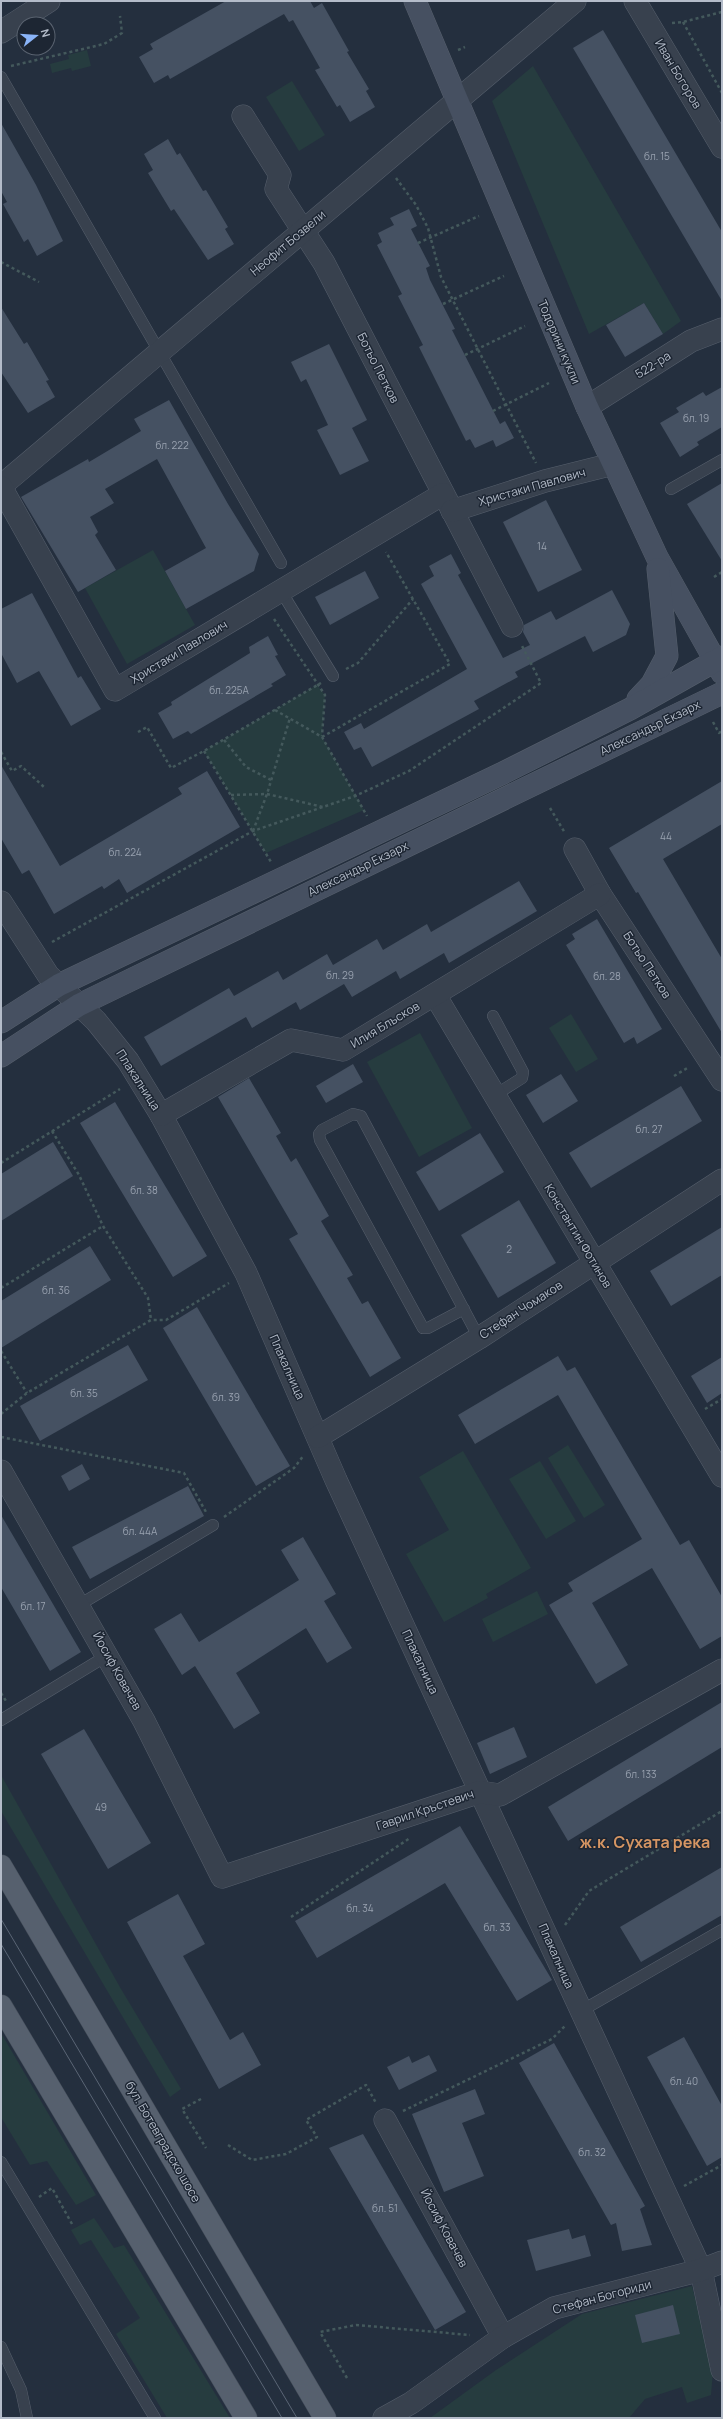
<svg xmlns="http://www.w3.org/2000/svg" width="723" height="2419" viewBox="0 0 723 2419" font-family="Manrope,sans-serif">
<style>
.green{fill:#263c3f}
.building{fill:#455162}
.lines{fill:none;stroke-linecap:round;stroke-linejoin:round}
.lane-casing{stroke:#565f6c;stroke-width:12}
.street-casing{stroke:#565f6c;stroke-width:23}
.secondary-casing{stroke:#565f6c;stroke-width:23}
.primary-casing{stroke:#414a57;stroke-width:23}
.path{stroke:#44595c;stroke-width:2.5;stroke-dasharray:3 3;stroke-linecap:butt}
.lane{stroke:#38414e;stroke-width:11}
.street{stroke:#38414e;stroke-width:22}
.secondary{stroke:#465061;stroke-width:22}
.primary{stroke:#56606e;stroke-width:22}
.tram{stroke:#5a6575;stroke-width:1}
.labels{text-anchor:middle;stroke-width:3;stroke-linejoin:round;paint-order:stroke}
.number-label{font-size:10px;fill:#98a1af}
.street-label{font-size:12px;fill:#b4bcc9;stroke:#1d2633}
.district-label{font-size:16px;font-weight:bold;fill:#d59563;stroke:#1d2633}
</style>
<rect width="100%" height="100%" fill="#242f3e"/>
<!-- green -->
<g class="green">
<polygon points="87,50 91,66 72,71 71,68 52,73 50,64 69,59 68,55"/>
<polygon points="533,66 681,321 663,334 644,303 589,334 492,101"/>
<polygon points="292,81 325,135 299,151 266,97"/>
<polygon points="153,550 195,625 127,664 85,588"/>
<polygon points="317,685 325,695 322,737 364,810 266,853 204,751"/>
<polygon points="571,1014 598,1059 576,1072 549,1028"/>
<polygon points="420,1033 472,1128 419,1157 367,1062"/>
<polygon points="568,1445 605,1505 584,1518 548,1458"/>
<polygon points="463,1451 531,1568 486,1594 488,1598 444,1622 406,1554 449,1530 419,1477"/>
<polygon points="540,1461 576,1521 546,1539 509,1479"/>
<polygon points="537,1591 548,1614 493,1642 482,1619"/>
<polygon points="1,1775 121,1989 181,2089 170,2097 1,1811"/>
<polygon points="1,2033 96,2195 76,2205 47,2161 30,2165 1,2117"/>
<polygon points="94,2218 114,2248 124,2245 230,2418 167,2418 116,2334 140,2318 91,2240 80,2245 71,2230"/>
<polygon points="692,2286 713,2372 711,2395 687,2403 682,2387 645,2399 629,2418 430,2418 496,2370 582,2314"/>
</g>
<!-- building -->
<g class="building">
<polygon points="226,1 310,1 314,8 322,3 349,51 347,52 369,89 366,91 375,107 350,122 340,105 337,107 315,70 320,68 293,20 289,22 284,14 170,79 168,75 154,83 139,57 153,49 150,44"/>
<polygon points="603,30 722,232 722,301 573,48"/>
<polygon points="1,123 36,185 63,241 37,256 28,239 24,242 3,204 7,202 1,191"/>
<polygon points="168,139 177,155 180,153 203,191 206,190 228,227 225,229 234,244 208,260 174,209 171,211 148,173 153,170 144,154"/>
<polygon points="409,209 417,226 411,229 430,266 426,268 430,280 455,329 452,330 500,424 505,421 514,438 496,447 493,440 475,448 470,439 466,441 419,347 423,345 398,296 402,294 377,245 382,242 378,233 394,225 390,218"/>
<polygon points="644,303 663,334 625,357 606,325"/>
<polygon points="1,307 24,344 27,342 49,380 46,381 55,397 28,413 1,372"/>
<polygon points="329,344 367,420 352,428 369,461 340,475 317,430 328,425 306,379 301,382 291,362"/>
<polygon points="722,387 722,427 697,442 699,445 680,457 660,423 679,412 676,408 703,392 706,396"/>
<polygon points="169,400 228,504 259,554 254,571 186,609 165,571 206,548 157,459 105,489 114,503 90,517 98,532 95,535 116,570 78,592 21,497 88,459 89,462 141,431 134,419"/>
<polygon points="722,483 722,561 687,504"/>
<polygon points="546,500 582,570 538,592 503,522"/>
<polygon points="451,554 461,573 458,575 503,658 530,645 523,632 524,625 551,611 556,620 612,590 630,624 626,635 593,652 585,636 515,672 518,677 474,701 479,709 372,767 361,747 354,750 344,732 361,723 364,729 467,669 421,584 434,576 429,566"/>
<polygon points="365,571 379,598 330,625 315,597"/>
<polygon points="32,593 78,678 81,676 101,709 71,726 39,671 17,683 1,653 1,609"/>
<polygon points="268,636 278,655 275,656 286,675 271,684 273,686 191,734 188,731 173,739 158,713 172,705 171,702 250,653 249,647"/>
<polygon points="1,765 60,866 182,794 178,788 207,771 240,827 127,893 119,879 104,889 102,886 54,914 29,870 22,874 1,838"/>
<polygon points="722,781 722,824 663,859 722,959 722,1033 638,892 636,893 609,848"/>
<polygon points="519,881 537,911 449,963 444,953 400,979 396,971 352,997 344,984 300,1010 296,1002 252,1028 246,1017 161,1066 144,1037 229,988 234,996 278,971 283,980 327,954 333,965 377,939 383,950 427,924 431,932"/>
<polygon points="597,919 662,1029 637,1044 634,1037 624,1043 566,945 575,939 572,934"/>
<polygon points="353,1064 363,1082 326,1103 316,1086"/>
<polygon points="561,1074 578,1101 543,1123 526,1095"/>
<polygon points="249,1078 281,1133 276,1136 291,1162 296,1158 329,1216 321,1221 353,1275 347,1278 362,1304 368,1301 401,1358 370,1377 289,1239 298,1234 218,1097"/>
<polygon points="681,1086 702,1121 591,1188 569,1153"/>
<polygon points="115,1102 207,1256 173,1277 80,1123"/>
<polygon points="480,1133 504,1172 439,1211 416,1172"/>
<polygon points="53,1142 73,1176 1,1221 1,1174"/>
<polygon points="519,1200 556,1263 498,1298 461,1235"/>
<polygon points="722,1227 722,1275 671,1306 650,1271"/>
<polygon points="90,1246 111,1280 1,1348 1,1301"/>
<polygon points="197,1307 290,1466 256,1486 163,1328"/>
<polygon points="128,1345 148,1380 40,1441 20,1406"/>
<polygon points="558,1356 567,1371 575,1367 680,1545 689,1540 722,1597 722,1636 700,1649 652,1568 592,1603 628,1665 596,1684 549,1605 573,1591 568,1583 642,1539 558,1395 475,1444 458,1415"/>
<polygon points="722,1357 722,1393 707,1403 691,1376"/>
<polygon points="82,1464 90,1479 69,1491 61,1476"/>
<polygon points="188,1486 204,1516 90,1579 72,1547"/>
<polygon points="1,1515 81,1652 50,1671 1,1587"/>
<polygon points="303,1537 336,1594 324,1601 352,1648 327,1663 306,1628 236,1673 260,1713 234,1729 195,1666 182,1675 154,1629 181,1613 199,1642 299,1580 281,1550"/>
<polygon points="722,1702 722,1747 568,1841 548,1807"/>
<polygon points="514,1727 527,1757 490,1774 477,1743"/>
<polygon points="84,1729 151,1843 108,1869 41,1754"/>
<polygon points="460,1826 552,1980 517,2001 445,1883 317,1958 295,1921"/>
<polygon points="722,1867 722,1915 641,1962 620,1927"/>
<polygon points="178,1894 205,1944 183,1956 230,2040 243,2032 261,2065 219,2089 127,1922"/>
<polygon points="684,2037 722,2106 722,2157 707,2166 647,2057"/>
<polygon points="554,2043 645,2206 640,2209 652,2245 622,2251 616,2223 611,2225 519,2063"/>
<polygon points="429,2055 437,2071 399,2090 387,2067 409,2056 412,2063"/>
<polygon points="475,2089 485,2114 462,2123 484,2176 444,2192 412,2114"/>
<polygon points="363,2134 466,2312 435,2330 329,2148"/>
<polygon points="569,2229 572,2239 585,2235 591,2256 536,2271 527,2240"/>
<polygon points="673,2305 680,2334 642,2343 635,2315"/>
</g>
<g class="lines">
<!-- lane casing -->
<g class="lane-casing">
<g id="lane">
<polyline points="1,77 281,563"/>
<polyline points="671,489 722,460"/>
<polyline points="281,591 333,676"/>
<polyline points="493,1016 523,1072 522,1078 495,1095"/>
<polyline points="464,1309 428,1328 423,1328 320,1140 319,1134 322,1130 353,1114 361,1116 479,1338"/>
<polyline points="79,1605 213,1525"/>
<polyline points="1,1720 108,1655"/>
<polyline points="581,2011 722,1930"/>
<polyline points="1,2162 155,2418"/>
<polyline points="1,2347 21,2390 27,2418"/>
</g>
</g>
<!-- street casing -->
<g class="street-casing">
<g id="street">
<polyline points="635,1 722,147"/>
<polyline points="1,32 49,1"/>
<polyline points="243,116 280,175 276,189 324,263 512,626"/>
<polyline points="587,407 691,341 722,329"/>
<polyline points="1,486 575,1"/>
<polyline points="1,487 115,690 443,494"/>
<polyline points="452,511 545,481 613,464"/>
<polyline points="575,849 600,894 722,1080"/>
<polyline points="1,902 48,975 96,1021 128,1061 161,1115 246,1273 336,1480 701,2270 722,2370"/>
<polyline points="435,995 722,1476"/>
<polyline points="161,1115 291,1040 343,1050 600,894"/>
<polyline points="318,1437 479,1338 722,1180"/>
<polyline points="1,1471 144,1721 222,1877 480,1792 500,1795 722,1670"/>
<polyline points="385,2120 503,2337"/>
<polyline points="384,2418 411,2403 503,2337 554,2308 701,2270 722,2262"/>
</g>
</g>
<!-- secondary casing -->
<g class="secondary-casing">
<g id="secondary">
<polyline points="415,1 587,407 657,557 722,673"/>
<polyline points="638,699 652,684 667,656 658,569"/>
<polyline points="1,1022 59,985 503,773 630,709 722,657"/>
<polyline points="1,1056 79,1005 722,693"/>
</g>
</g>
<!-- primary casing -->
<g class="primary-casing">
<g id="primary">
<polyline points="1,1866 325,2418"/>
<polyline points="1,2006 246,2418"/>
</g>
</g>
<!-- path -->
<g class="path">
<polyline points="683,22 722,93"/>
<polyline points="672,23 683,22 722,12"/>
<polyline points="458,50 465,47"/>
<polyline points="11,66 104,44 122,33 120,16"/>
<polyline points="396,178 416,205 428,228 441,277 536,463"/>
<polyline points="418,243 479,216"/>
<polyline points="1,262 39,282"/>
<polyline points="443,304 504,276"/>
<polyline points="465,355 525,326"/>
<polyline points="493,411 549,383"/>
<polyline points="714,577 722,572"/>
<polyline points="274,619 325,695 322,736"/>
<polyline points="346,669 358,663 413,599"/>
<polyline points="275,710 322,737 367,816"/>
<polyline points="713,722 719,733 722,731"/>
<polyline points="138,732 147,727 171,768 204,751 321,683"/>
<polyline points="322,737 450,664 386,552"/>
<polyline points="224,740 246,767 271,780"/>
<polyline points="204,751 271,862"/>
<polyline points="1,752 12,771 21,766 44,787"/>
<polyline points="231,795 267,794 323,807"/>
<polyline points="550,808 565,833"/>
<polyline points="253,831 267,794 290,718"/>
<polyline points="52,942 253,831 355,796 409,771 541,683 521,644"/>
<polyline points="674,1076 689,1067"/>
<polyline points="52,1131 79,1175 103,1226 148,1298 151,1320"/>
<polyline points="1,1163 120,1089"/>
<polyline points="1,1288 103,1226"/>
<polyline points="1,1351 27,1393"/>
<polyline points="705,1409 722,1399"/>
<polyline points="1,1414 27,1393 151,1320 166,1320 229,1283"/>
<polyline points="1,1437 184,1473 206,1512"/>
<polyline points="224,1517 294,1468 304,1455"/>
<polyline points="1,1693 6,1701"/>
<polyline points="291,1917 410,1838"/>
<polyline points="565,1925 589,1891 722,1811"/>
<polyline points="201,2099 182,2109 206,2148"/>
<polyline points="403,2111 552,2039 566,2025"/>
<polyline points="228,2145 252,2160 286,2154 317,2137 306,2120 366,2085 376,2103"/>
<polyline points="684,2186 722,2165"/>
<polyline points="39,2197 52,2188 72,2224"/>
<polyline points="347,2378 320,2332 356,2325 470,2335"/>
</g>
<!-- lane -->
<use href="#lane" class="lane"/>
<!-- street -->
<use href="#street" class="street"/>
<!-- secondary -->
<use href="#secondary" class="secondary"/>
<!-- primary -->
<use href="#primary" class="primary"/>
<!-- tram -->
<g class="tram">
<polyline points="1,1919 297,2418"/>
<polyline points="1,1944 282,2418"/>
</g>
</g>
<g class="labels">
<!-- number labels -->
<g class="number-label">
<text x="657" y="160">бл. 15</text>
<text x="696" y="422">бл. 19</text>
<text x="172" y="449">бл. 222</text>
<text x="542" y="550">14</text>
<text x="229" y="694">бл. 225А</text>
<text x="666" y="840">44</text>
<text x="125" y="856">бл. 224</text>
<text x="340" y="979">бл. 29</text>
<text x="607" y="980">бл. 28</text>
<text x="649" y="1133">бл. 27</text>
<text x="144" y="1194">бл. 38</text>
<text x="509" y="1253">2</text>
<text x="56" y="1294">бл. 36</text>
<text x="84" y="1397">бл. 35</text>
<text x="226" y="1401">бл. 39</text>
<text x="140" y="1535">бл. 44А</text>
<text x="33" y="1610">бл. 17</text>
<text x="641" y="1778">бл. 133</text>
<text x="101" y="1811">49</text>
<text x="360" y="1912">бл. 34</text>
<text x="497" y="1931">бл. 33</text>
<text x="684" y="2085">бл. 40</text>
<text x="592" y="2156">бл. 32</text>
<text x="385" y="2212">бл. 51</text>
</g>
<!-- street labels -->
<g class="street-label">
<text transform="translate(678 74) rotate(59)" y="4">Иван Богоров</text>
<text transform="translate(288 243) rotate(-40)" y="4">Неофит Бозвели</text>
<text transform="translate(559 342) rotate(67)" y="4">Тодорини кукли</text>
<text transform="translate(653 365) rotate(-32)" y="4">522-ра</text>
<text transform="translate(378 368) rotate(63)" y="4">Ботьо Петков</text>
<text transform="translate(532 487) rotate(-16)" y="4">Христаки Павлович</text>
<text transform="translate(179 652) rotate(-31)" y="4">Христаки Павлович</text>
<text transform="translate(650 728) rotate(-26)" y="4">Александър Екзарх</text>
<text transform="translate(358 869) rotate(-26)" y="4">Александър Екзарх</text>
<text transform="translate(647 965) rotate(57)" y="4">Ботьо Петков</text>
<text transform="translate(385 1025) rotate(-31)" y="4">Илия Блъсков</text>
<text transform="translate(138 1080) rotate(57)" y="4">Плакалница</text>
<text transform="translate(578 1236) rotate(59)" y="4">Константин Фотинов</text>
<text transform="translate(521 1310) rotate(-33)" y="4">Стефан Чомаков</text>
<text transform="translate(287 1367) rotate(66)" y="4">Плакалница</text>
<text transform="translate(420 1662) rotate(65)" y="4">Плакалница</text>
<text transform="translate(117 1671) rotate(61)" y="4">Йосиф Ковачев</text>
<text transform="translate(425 1810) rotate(-19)" y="4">Гаврил Кръстевич</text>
<text transform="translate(556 1956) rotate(66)" y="4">Плакалница</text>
<text transform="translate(163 2142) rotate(60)" y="4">бул. Ботевградско шосе</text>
<text transform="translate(444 2228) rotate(62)" y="4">Йосиф Ковачев</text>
<text transform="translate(602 2297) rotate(-15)" y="4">Стефан Богориди</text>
</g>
<!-- district labels -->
<g class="district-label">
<text x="645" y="1848">ж.к. Сухата река</text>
</g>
</g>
<!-- border -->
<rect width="723" height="2419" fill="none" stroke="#b4bcc9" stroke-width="4"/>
<!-- north arrow -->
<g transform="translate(36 36) rotate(73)"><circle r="19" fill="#1d2633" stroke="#59626f"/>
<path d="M0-3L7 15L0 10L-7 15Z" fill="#8ab4f8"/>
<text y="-6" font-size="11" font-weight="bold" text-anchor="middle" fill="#b4bcc9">N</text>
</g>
</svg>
